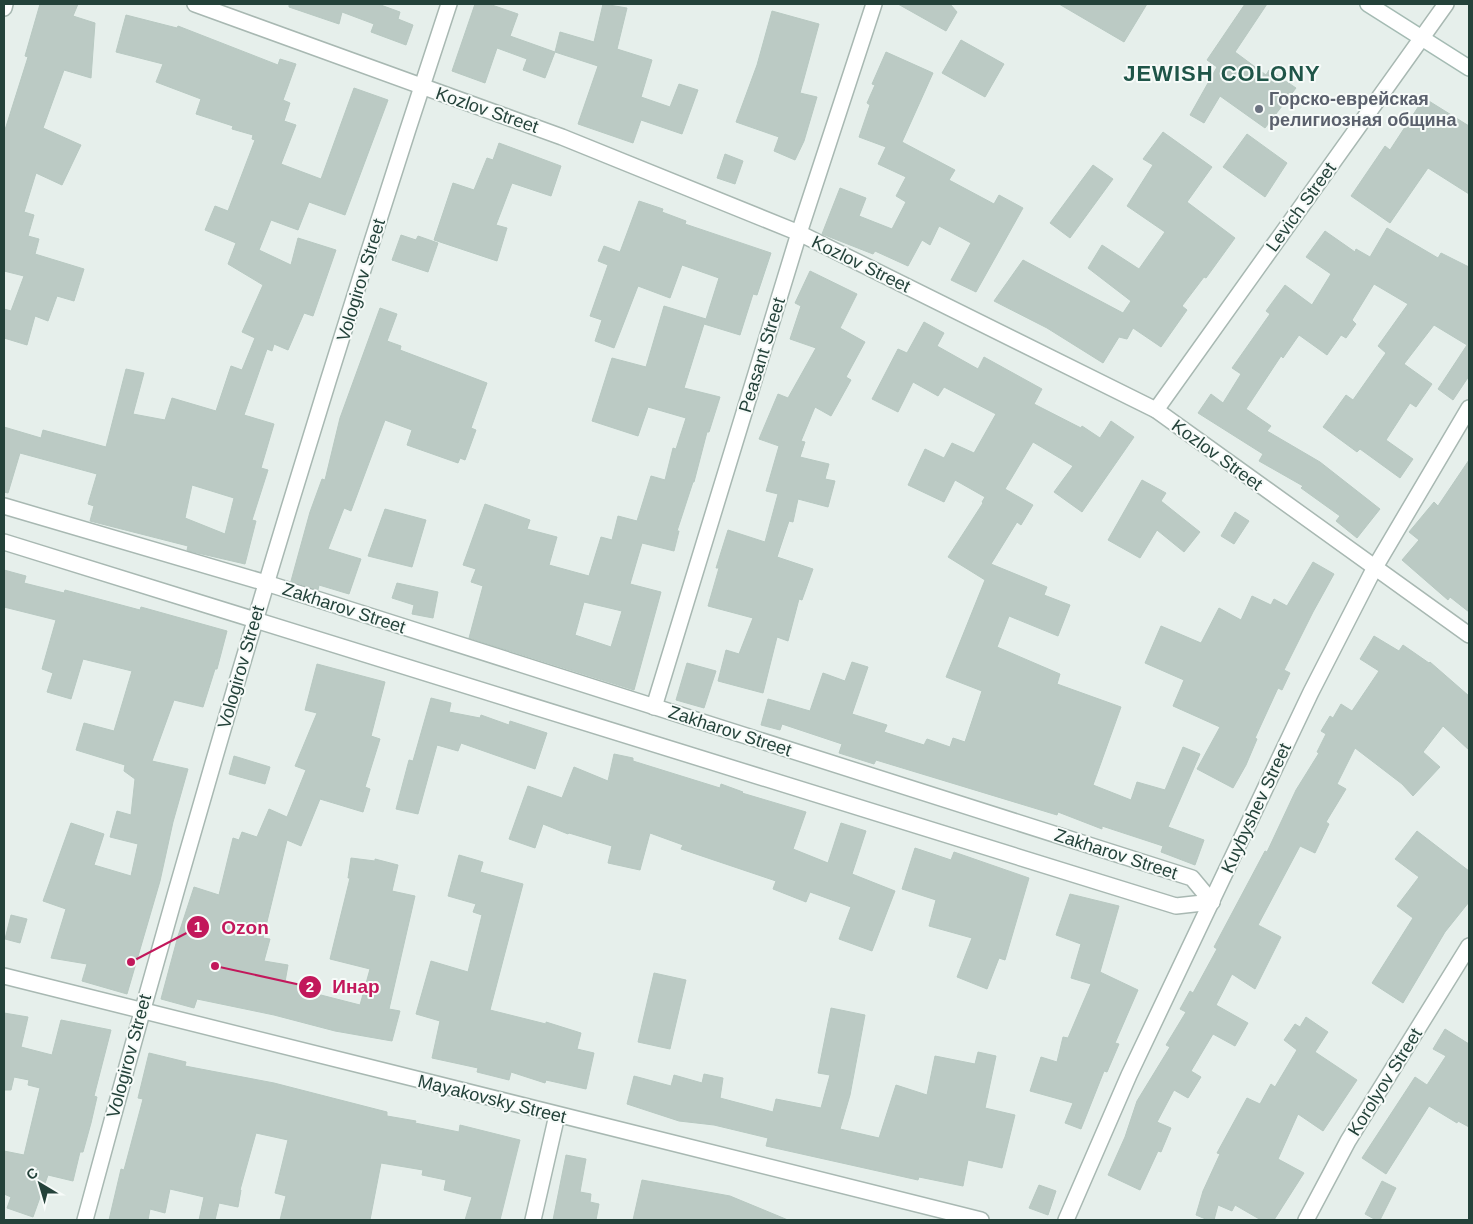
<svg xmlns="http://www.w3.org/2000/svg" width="1473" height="1224" viewBox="0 0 1473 1224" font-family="Arial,sans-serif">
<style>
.building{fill:#bbcac4;stroke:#b8c9c2;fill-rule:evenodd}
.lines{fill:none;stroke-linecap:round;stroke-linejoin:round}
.minor-casing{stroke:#a8b8b2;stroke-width:18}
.secondary-casing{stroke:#a4bbb3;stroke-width:18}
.minor{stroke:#fff;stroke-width:15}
.secondary{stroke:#fff;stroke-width:15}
.worship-dot{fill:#6b7280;stroke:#f7fbf9;stroke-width:2}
.labels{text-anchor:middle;stroke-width:4;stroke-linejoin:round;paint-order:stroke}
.worship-label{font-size:18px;font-weight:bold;fill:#5b616d;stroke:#f7fbf9;text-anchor:start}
.street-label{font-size:18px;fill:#24423a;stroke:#f7fbf9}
.district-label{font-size:22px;font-weight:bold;letter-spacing:1px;fill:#1f5548;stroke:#f7fbf9}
.leader{fill:none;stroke:#c2185b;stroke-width:2}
.callout-dot{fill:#c2185b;stroke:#f7fbf9;stroke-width:2}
.mark-label{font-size:15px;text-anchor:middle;font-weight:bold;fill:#fff}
.callout-label{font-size:19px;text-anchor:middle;font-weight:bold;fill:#c2185b;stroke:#f7fbf9;stroke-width:4;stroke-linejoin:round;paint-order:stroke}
</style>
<rect width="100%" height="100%" fill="#e6efeb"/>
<!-- building -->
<g class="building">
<polygon points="40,4 78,4 73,16 95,23 91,78 64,70 43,128 81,145 62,185 36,173 24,212 34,215 28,236 39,239 35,254 84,269 74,301 57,296 48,321 35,316 27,345 4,338 4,309 11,311 24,276 4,271 4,133 28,57 25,56"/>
<polygon points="289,4 378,4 400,12 398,19 413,25 406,45 371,32 374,24 342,12 339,24 289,7"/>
<polygon points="475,4 489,4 518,14 510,36 555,52 545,78 523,70 527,59 497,48 485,83 452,71"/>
<polygon points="603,4 627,8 617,49 652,60 641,97 670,107 679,84 698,90 682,134 641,120 633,143 578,124 598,66 555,52 560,32 594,42"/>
<polygon points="898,4 950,4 957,12 946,31"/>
<polygon points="1059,4 1147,4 1124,42"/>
<polygon points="1245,4 1267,4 1235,52 1266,75 1269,70 1296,88 1265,128 1220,96 1204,123 1190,115 1217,67 1207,60"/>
<polygon points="772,11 819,24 800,93 817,97 804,141 795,160 774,151 779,137 736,122 757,65"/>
<path d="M126 15 177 28 178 26 278 65 280 59 296 64 283 100 290 103 284 121 296 125 281 164 321 179 354 88 388 100 345 215 309 202 298 230 271 220 259 250 291 265 298 238 336 250 313 316 304 313 288 350 274 344 272 351 267 349 244 415 274 424 261 468 268 470 252 520 256 521 245 564 189 551 187 550 188 546 90 521 94 506 88 504 97 474 20 453 8 493 4 492V427L41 438 43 430 106 447 126 369 144 373 133 414 165 420 172 398 216 411 231 366 242 370 255 338 242 332 263 285 228 264 236 243 205 230 215 206 228 211 255 140 252 139 253 135 232 129 233 126 196 114 201 99 156 82 163 64 116 52ZM192 485 234 498 225 534 185 518Z"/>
<polygon points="961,40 1004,64 985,97 942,73"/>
<polygon points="886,52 933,73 902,142 955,170 949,180 994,204 999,195 1023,208 976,292 951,280 971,243 939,226 930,245 922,240 908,266 875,251 873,254 822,234 840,188 866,198 859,216 892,229 906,202 896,196 906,177 878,164 886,147 859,137 870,105 867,103 875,85 872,84"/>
<polygon points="1424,98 1469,126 1469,194 1428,168 1390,223 1351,196 1385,146 1390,150"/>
<polygon points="1163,132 1212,167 1187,202 1235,238 1206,278 1204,277 1182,306 1187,310 1161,347 1133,328 1127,339 1119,337 1103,363 1047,328 994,301 1023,260 1123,313 1131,301 1088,268 1102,245 1139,269 1165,232 1127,206 1153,165 1143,159"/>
<polygon points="1247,134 1287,163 1265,197 1223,167"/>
<polygon points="499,143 561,166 551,196 512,183 496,225 507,228 497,261 434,240 453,183 474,190 487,158 493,160"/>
<polygon points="725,154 743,161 735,184 717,178"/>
<polygon points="1093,165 1113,179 1070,238 1050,223"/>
<path d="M639 201 663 209 662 212 686 221 685 224 771 253 757 295 753 294 740 335 704 324 684 388 720 397 709 432H707L694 482H693L677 531H679L674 551 642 543 630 584 661 592 634 690 469 638 483 586 471 582 476 569 463 565 485 504 530 520 527 529 557 537 549 565 589 576 601 537 612 540 618 516 637 521 651 476 665 480 673 448 676 449 686 418 648 407 638 436 592 421 612 358 646 367 664 306 706 319 719 278 682 265 670 298 638 286 614 348 595 341 602 320 590 316 608 265 598 261 604 246 620 252ZM584 602 622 611 611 647 575 635Z"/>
<polygon points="1387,228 1438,258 1441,253 1469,267 1469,376 1453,400 1438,389 1467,345 1434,325 1404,364 1432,384 1416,407 1410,403 1386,440 1413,459 1400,478 1360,449 1357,452 1323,427 1346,395 1353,400 1386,353 1378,346 1408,304 1374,284 1352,320 1356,324 1346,338 1341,335 1327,355 1299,335 1283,358 1281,356 1246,409 1271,426 1267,431 1320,462 1380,509 1357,538 1336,521 1340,516 1301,488 1303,486 1259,461 1263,454 1198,413 1211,394 1223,403 1241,374 1232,368 1270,314 1266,311 1285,285 1312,305 1331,274 1306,257 1325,231 1355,252 1356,249 1370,257"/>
<polygon points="401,235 416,240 418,236 438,243 428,272 392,260"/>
<polygon points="810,271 857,294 840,328 865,342 846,377 851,380 831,416 815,407 801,441 805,442 800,457 829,464 825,479 835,481 828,507 798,499 793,522 789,521 777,557 813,569 802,600 799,599 788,641 777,637 763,693 718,681 726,650 739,654 753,618 708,606 719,568 716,568 728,530 765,542 778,494 766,491 779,446 759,439 778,394 788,398 816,348 790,339 801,306 795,303"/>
<polygon points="380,308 397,314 387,341 401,346 400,350 487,383 471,428 476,430 465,460 460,458 458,463 407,445 412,430 385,420 351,511 344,508 328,549 361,559 349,594 319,585 318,590 291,581 310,512 322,479 325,480 340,418"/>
<polygon points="924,322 944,333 937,346 978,369 984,357 1042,389 1034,404 1081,428 1082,426 1100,438 1111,421 1134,437 1082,512 1054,492 1073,466 1033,442 1005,489 1033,505 1021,525 1017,522 991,564 1047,587 1044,595 1070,605 1058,636 1009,616 997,647 1060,674 1057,684 1121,707 1093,785 1131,800 1137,782 1165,790 1183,747 1200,754 1168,827 1204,840 1195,865 1161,852 1163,846 1102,826 1102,829 1058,812 1057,815 876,760 874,764 839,753 842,744 782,724 780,730 761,725 768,699 810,711 823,673 845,681 852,662 868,667 852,714 887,725 884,732 924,745 927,739 950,747 953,738 965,742 982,691 946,677 985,580 948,557 983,503 982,502 985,497 955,480 944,502 908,485 925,449 944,458 952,443 974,453 996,414 944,387 938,396 913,382 898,412 872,399 898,349 907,353"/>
<polygon points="1469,460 1469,612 1450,597 1448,600 1402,560 1419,540 1409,532 1434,502 1438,506"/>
<polygon points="1142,480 1166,493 1161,501 1200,532 1184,552 1157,530 1140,558 1108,540"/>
<polygon points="385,509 426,520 412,567 368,556"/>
<polygon points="1235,512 1249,521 1234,544 1221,536"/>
<polygon points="1313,562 1334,574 1313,612 1284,670 1290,673 1282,690 1278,688 1255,738 1257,739 1246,765 1233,788 1197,769 1220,727 1173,706 1184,680 1145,663 1161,626 1201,643 1219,608 1241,620 1252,596 1271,605 1274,599 1287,606"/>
<polygon points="4,570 26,576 24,583 64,593 65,590 140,610 141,607 227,631 217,669 215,669 203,707 174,700 152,761 188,769 173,822 160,881 127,994 82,981 87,964 51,958 66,909 43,901 71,823 104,834 94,865 131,876 138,844 110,837 117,811 131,815 135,779 124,771 125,765 76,750 84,723 114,731 132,671 83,659 71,699 47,692 53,673 42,669 56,620 4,607"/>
<polygon points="397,583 438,592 433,618 412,614 414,605 392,598"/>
<polygon points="1374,636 1399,651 1403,645 1429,663 1430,662 1469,696 1469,750 1443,726 1423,752 1440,767 1413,796 1402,784 1355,748 1337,784 1346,789 1326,822 1329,824 1315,853 1300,846 1258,925 1281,937 1255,989 1232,974 1216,1005 1248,1023 1235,1046 1213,1034 1191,1071 1201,1077 1188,1098 1174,1090 1157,1122 1171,1128 1161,1152 1158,1151 1140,1190 1108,1175 1125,1137 1137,1101 1170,1047 1166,1045 1186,1012 1180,1009 1190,991 1193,993 1217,949 1214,947 1265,851 1267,852 1296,790 1319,753 1317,752 1326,734 1321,731 1330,716 1333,718 1341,704 1352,711 1379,671 1360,659"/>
<polygon points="687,663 716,671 704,708 676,700"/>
<polygon points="317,664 385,682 371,736 380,739 365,787 370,789 363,812 320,799 301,846 287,840 263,938 270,939 264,961 288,965 285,982 314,990 313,993 360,1005 370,969 330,959 350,878 348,878 351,858 375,861 375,859 398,865 392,891 415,896 389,1009 400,1011 392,1041 335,1031 274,1015 197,999 194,1008 161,999 178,936 194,887 219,895 233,838 239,840 242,832 257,837 269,809 287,817 306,770 295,766 317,713 305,710"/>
<polygon points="431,698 451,703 449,712 480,718 481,715 509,725 510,721 547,733 535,769 461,743 458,751 437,745 418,814 396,809 409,760 413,761"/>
<polygon points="614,754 633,758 633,761 720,788 721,784 743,792 742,793 806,812 793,849 828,863 841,823 866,831 852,874 895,891 872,951 839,939 851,907 810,892 806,902 773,889 776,881 681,849 683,845 650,833 640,870 608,863 612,846 569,833 568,834 543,824 535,848 509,839 528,786 562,798 574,767 608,781"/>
<polygon points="234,756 270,767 265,784 229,774"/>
<polygon points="1417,831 1469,871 1469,902 1445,932 1403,1003 1372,983 1413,918 1397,906 1419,877 1395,859"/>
<polygon points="915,848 951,860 954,852 1029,878 1005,960 999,958 987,989 957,977 972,938 929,926 936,900 902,889"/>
<polygon points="459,855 483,862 480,872 523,884 490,1010 546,1024 546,1022 581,1033 577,1049 594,1053 586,1089 546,1080 545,1083 511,1072 509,1080 477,1072 478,1068 432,1058 440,1021 416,1014 431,961 468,972 482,915 473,912 476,904 448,896"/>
<polygon points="1070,894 1119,906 1100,972 1138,990 1115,1043 1119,1044 1107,1072 1104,1071 1081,1129 1065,1123 1073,1103 1030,1091 1041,1057 1057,1062 1063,1037 1068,1038 1091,984 1071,978 1081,944 1056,935"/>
<polygon points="11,915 27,919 20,943 5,939"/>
<polygon points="654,973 686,980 670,1049 638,1042"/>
<polygon points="831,1008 865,1015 850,1095 840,1129 879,1138 896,1085 927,1095 935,1056 975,1064 978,1052 996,1056 985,1108 1015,1115 1002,1168 968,1160 963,1186 919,1177 918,1180 766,1146 768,1138 714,1125 679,1121 627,1104 634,1076 671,1086 674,1075 702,1083 704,1074 723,1078 720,1098 773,1112 776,1099 821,1108 830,1075 818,1073"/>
<polygon points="4,1013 28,1017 21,1047 52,1055 61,1020 111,1030 94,1096 97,1097 91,1123 83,1152 80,1152 73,1181 48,1175 33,1217 7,1208 11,1197 4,1194 4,1151 24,1155 40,1088 28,1085 29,1080 14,1077 11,1090 4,1090"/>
<polygon points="1306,1017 1328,1032 1315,1052 1357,1080 1323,1131 1298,1114 1278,1159 1304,1173 1274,1220 1261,1220 1235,1205 1232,1211 1218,1205 1214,1220 1208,1220 1196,1215 1203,1191 1220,1154 1217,1153 1247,1098 1260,1104 1271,1084 1275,1087 1297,1050 1284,1040 1295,1024 1300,1027"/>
<polygon points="1445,1029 1469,1044 1469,1127 1458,1121 1457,1123 1429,1106 1386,1174 1362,1158 1415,1077 1427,1085 1446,1056 1433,1049"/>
<polygon points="149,1053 186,1062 185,1066 274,1083 387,1112 387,1116 416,1121 415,1123 459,1132 460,1125 520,1140 500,1220 465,1220 472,1197 444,1190 446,1180 422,1175 423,1170 381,1163 370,1220 280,1220 286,1196 275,1193 288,1140 256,1133 240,1190 241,1190 238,1207 219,1203 215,1220 199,1220 204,1197 170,1189 165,1213 150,1209 148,1220 109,1220 121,1169 124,1170 143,1099 138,1098"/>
<polygon points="566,1155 586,1159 580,1192 591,1194 590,1202 599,1204 596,1220 553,1220"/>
<polygon points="642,1180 730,1196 788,1220 633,1220"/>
<polygon points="1382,1181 1396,1188 1380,1220 1376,1220 1365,1214"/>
<polygon points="1039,1185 1056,1191 1048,1215 1029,1208"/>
</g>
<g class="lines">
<!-- minor casing -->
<g class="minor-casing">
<g id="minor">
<polyline points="195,4 562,137 799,233 1156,410 1469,635"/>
<polyline points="4,8 5,4"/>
<polyline points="1156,410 1446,4"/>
<polyline points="4,506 266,583 1192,878 1212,902"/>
<polyline points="4,542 1176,906 1212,902"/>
<polyline points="654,707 799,233 874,4"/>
<polyline points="4,976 981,1220"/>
<path d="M85 1220C195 812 316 406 449 4"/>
<polyline points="533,1220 557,1115"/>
<polyline points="1066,1220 1129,1075 1311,692 1374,569 1469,408"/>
<polyline points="1306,1220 1348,1141 1469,946"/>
</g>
</g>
<!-- secondary casing -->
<g class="secondary-casing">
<polyline id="secondary" points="1368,4 1469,68"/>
</g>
<!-- minor -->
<use href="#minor" class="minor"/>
<!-- secondary -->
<use href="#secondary" class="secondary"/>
</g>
<!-- markers -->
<circle class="worship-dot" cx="1259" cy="109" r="5"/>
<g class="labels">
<!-- worship labels -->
<g class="worship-label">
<text x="1269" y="105">Горско-еврейская<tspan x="1269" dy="21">религиозная община</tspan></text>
</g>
<!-- street labels -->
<g class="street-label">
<text transform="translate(487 110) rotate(19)" y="6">Kozlov Street</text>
<text transform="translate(1301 207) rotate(-54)" y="6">Levich Street</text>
<text transform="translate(861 264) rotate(26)" y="6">Kozlov Street</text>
<text transform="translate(361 280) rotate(-73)" y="6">Vologirov Street</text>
<text transform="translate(762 355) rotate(-73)" y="6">Peasant Street</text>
<text transform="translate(1217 455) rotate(36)" y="6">Kozlov Street</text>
<text transform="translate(344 608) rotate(18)" y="6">Zakharov Street</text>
<text transform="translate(241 667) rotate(-74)" y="6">Vologirov Street</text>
<text transform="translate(730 731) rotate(18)" y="6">Zakharov Street</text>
<text transform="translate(1256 808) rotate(-65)" y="6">Kuybyshev Street</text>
<text transform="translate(1116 854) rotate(18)" y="6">Zakharov Street</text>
<text transform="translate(129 1056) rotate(-75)" y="6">Vologirov Street</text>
<text transform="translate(1385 1082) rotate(-58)" y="6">Korolyov Street</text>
<text transform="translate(492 1099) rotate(14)" y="6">Mayakovsky Street</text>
</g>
<!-- district labels -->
<g class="district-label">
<text x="1222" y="81">JEWISH COLONY</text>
</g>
</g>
<!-- callouts -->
<path class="leader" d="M131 962L198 927M215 966L310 987"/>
<g class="callout-dot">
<circle cx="131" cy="962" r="5"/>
<circle cx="215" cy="966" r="5"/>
<circle cx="198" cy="927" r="12"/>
<circle cx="310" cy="987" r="12"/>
</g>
<g class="mark-label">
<text x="198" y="932">1</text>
<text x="310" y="992">2</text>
</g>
<g class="callout-label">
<text x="245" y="934">Ozon</text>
<text x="356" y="993">Инар</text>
</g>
<!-- border -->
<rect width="1473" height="1224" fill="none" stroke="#24423a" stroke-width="10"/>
<!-- north arrow -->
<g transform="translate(40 1184) rotate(322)" stroke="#f7fbf9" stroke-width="4" paint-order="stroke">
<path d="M0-4L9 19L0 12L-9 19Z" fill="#24423a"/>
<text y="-8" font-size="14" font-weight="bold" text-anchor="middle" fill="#24423a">С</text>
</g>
</svg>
